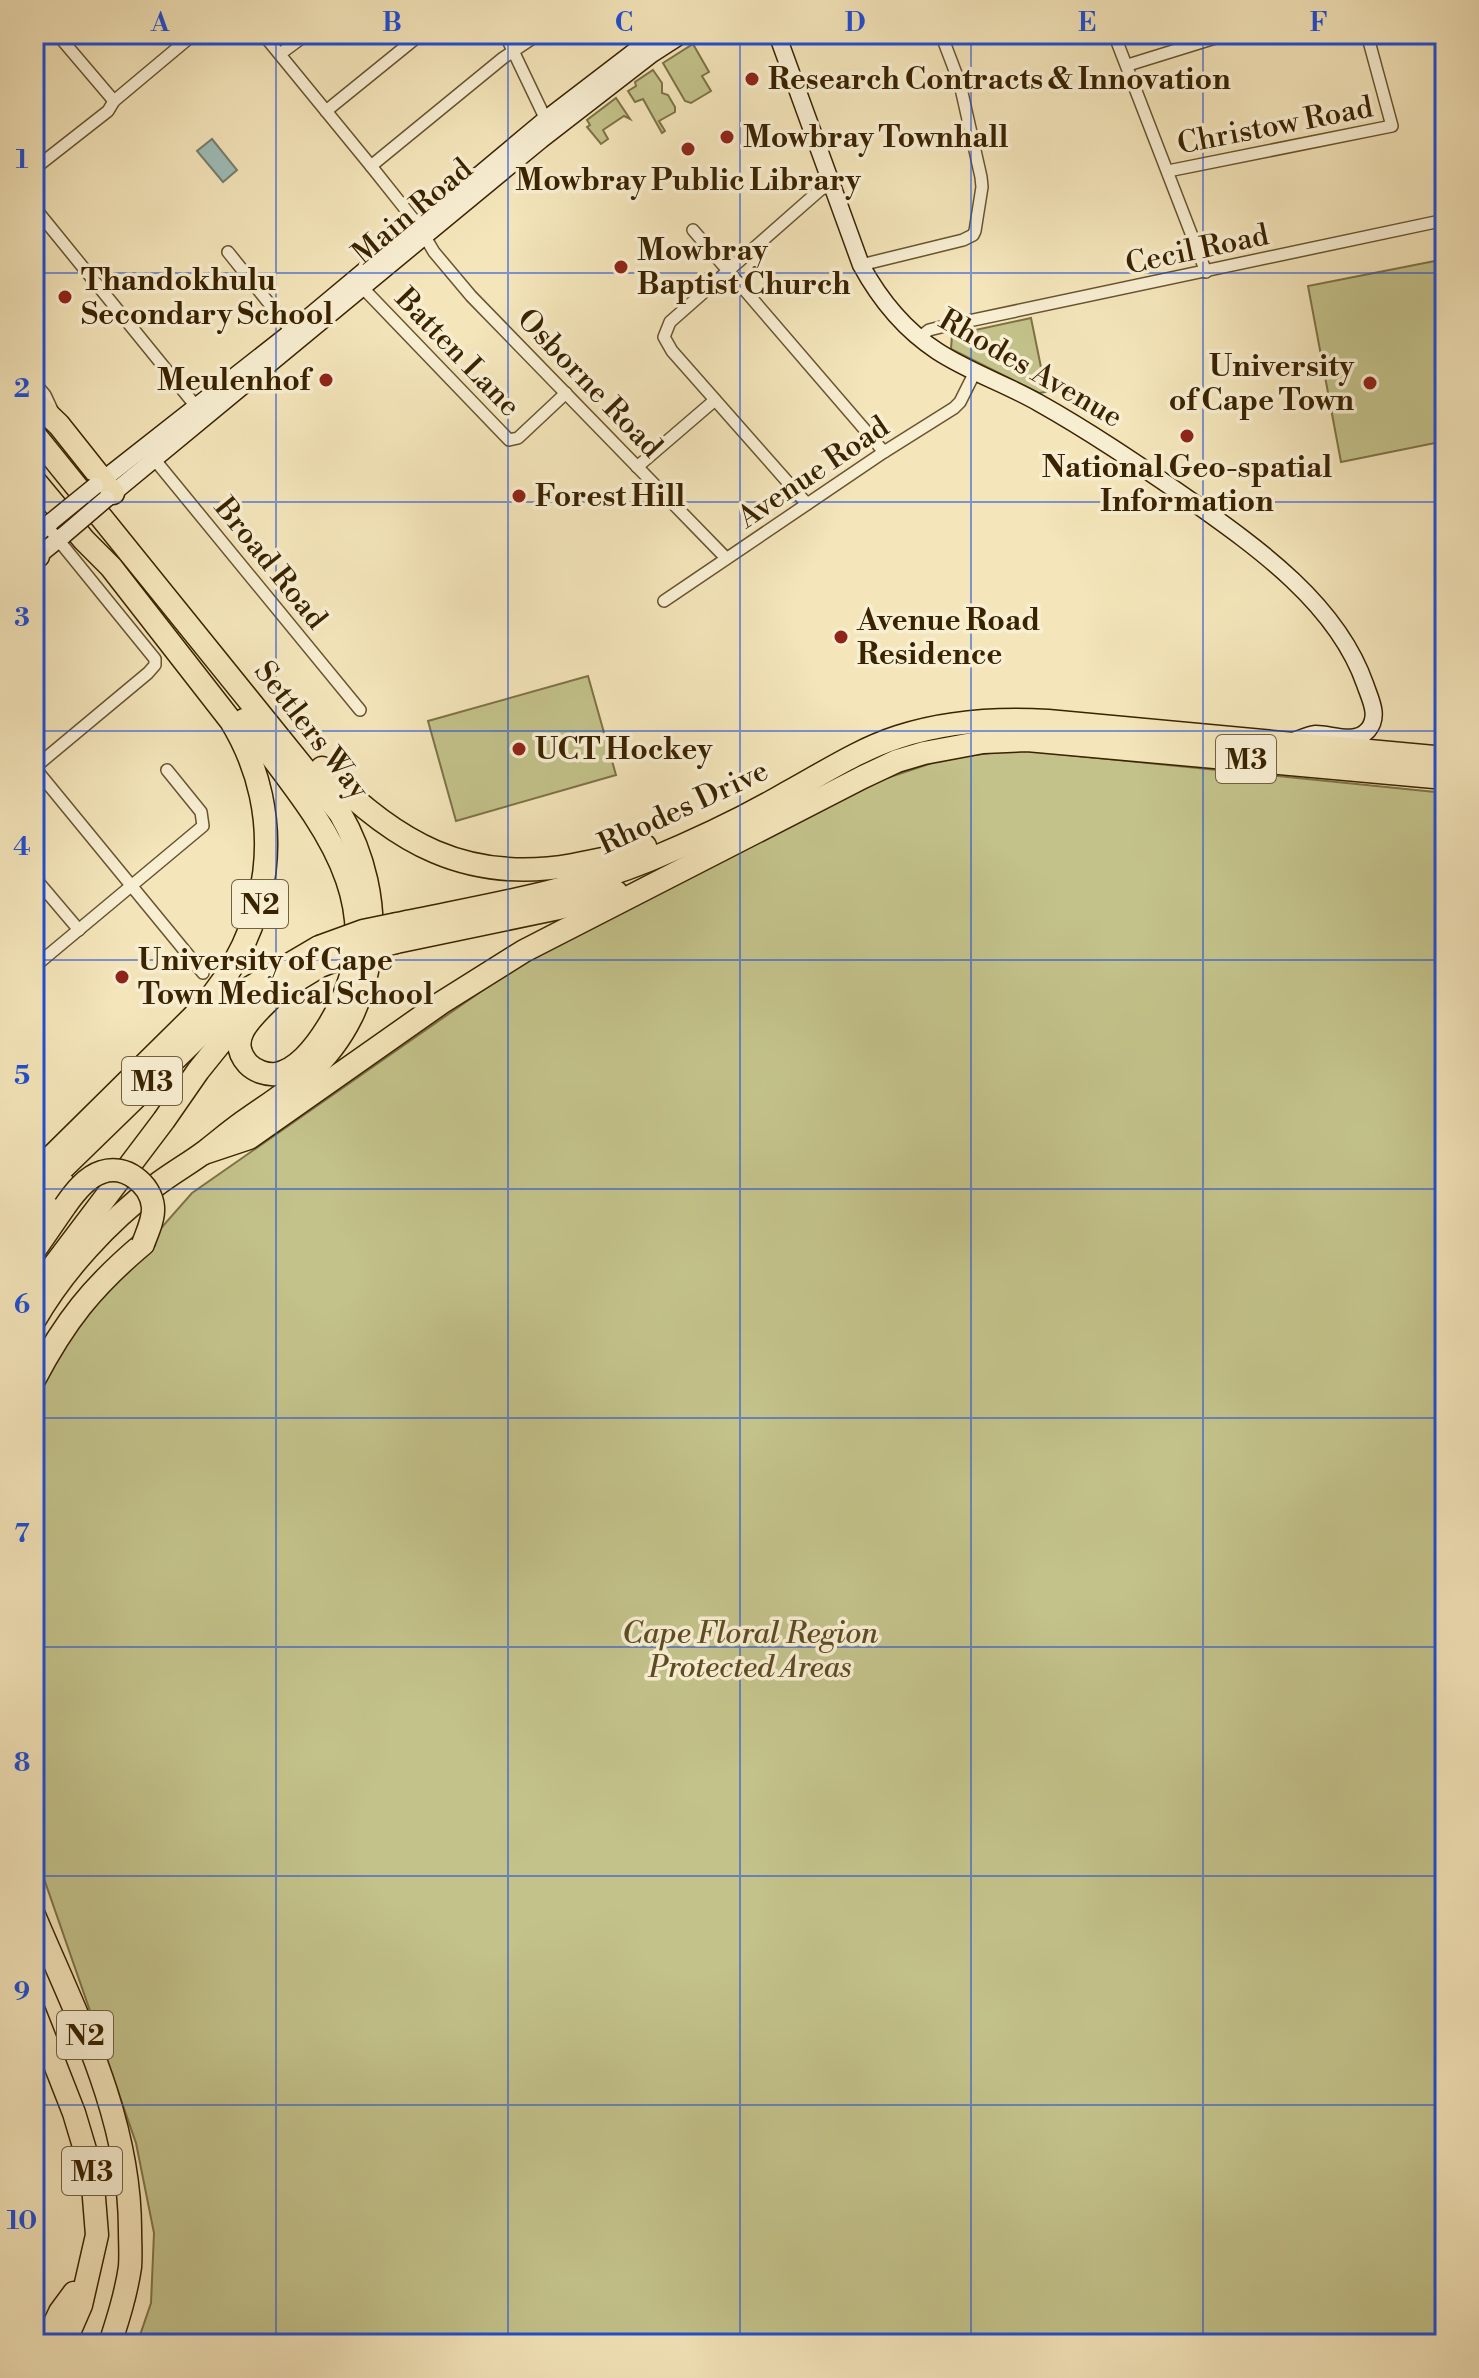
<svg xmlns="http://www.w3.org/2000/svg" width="1479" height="2378" viewBox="0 0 1479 2378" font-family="'Libre Bodoni',serif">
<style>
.green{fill:#c3c28a;stroke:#7e7245;stroke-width:2}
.water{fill:#9ebdb8;stroke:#767f6e;stroke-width:2}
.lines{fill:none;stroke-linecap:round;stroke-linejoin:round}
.street-casing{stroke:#68542e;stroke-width:14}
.secondary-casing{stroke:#3a2300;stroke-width:19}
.highway-casing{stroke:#3a2300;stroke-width:25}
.street{stroke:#f8eed2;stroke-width:11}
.secondary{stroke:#f8eed2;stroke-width:16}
.highway{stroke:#f4e5ba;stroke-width:22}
.secondary-bridge-casing{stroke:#3a2300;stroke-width:19;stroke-linecap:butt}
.highway-bridge-casing{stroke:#3a2300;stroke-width:25;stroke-linecap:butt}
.secondary-bridge{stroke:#f8eed2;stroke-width:16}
.highway-bridge{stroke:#f4e5ba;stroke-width:22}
.grid{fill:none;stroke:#1d4ed8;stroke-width:2;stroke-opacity:0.55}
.poi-dot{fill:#8f2418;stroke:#f8eed2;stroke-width:3}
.labels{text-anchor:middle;stroke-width:7;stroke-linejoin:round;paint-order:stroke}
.shield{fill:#f8eed2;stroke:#73603f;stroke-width:2}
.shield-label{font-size:28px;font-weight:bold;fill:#3a2300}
.poi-label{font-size:30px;font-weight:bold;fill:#3a2300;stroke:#f8eed2;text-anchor:start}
.street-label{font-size:30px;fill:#3a2300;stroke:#f8eed2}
.park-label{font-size:30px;font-style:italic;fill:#5c4b22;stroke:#f8eed2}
.neatline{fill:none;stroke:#1d4ed8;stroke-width:3}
.grid-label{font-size:26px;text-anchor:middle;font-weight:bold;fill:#1d4ed8}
</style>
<rect width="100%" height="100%" fill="#f4e5ba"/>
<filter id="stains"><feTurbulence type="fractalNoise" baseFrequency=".0025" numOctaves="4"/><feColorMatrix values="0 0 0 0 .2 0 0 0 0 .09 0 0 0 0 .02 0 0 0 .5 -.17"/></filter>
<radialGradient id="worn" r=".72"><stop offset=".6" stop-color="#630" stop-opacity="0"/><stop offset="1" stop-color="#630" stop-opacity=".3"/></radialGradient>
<!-- green -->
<g class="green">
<polygon points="693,44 709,72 702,76 711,91 691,103 685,101 663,63"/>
<polygon points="653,70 662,83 662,93 668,95 675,107 675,112 659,121 665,131 662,133 643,99 635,102 628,91 636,86 635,82"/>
<polygon points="616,98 630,119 624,116 603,130 608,139 601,144 587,127 590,125 587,120"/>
<polygon points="1445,259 1445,441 1341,462 1308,286"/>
<polygon points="1031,318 1046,392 1039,393 951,349 952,335"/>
<polygon points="588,676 616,775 456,821 428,721"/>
<polygon points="1019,750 1445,793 1445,2344 137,2344 151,2303 154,2233 136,2143 34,1850 34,1399 71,1330 192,1193 526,960 884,779 947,758"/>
</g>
<!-- water -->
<polygon class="water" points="212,139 237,170 223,182 197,151"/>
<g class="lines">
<!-- street casing -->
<g class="street-casing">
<g id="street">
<polyline points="57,34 114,101"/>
<polyline points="263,34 371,166 418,225 434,252 471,296 726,558"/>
<polyline points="505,34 548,124"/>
<polyline points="1114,34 1206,272"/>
<polyline points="280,54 307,34"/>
<polyline points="1128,65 1228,34"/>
<polyline points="326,111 421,34"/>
<polyline points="371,166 503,58 539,34"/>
<polyline points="34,169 108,111 114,101 194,34"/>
<polyline points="1168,171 1392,126 1367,34"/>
<polyline points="34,207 199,410"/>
<polyline points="693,230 884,452"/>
<polyline points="228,252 296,337"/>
<polyline points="861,265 963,240 973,235 975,231 982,187 981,177 960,84 941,34"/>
<polyline points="359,284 509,440 518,438 566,393"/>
<polyline points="920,337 929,330 945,326 1445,220"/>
<polyline points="34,382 45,395 52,410"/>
<polyline points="150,454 360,710"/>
<polyline points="637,467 715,400"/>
<polyline points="807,504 672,351 664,337 670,322 820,190 831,183"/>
<polyline points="664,601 884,452 954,408 960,402 975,372"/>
<polyline points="34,767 203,973"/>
<polyline points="34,768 148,673 155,665 155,659 47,526"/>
<polyline points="34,877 79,930"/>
<polyline points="34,967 203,826 201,812 167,770"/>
</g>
</g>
<!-- secondary casing -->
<g class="secondary-casing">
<g id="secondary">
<path d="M777 34 861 265C879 298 905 330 937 351 969 372 1006 384 1039 403 1089 431 1136 463 1183 495 1252 544 1336 601 1365 684 1370 699 1380 716 1368 730 1355 745 1332 734 1316 734 1308 735 1300 739 1293 741"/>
<polyline points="95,486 291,332 546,119 657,34"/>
<polyline points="106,499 541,140 652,54 683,34"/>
<polyline points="34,537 52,521"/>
<polyline points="34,559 64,535"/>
</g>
</g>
<!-- highway casing -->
<g class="highway-casing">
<g id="highway">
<polyline points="34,401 59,425 113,493"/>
<path d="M34 434 340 813C389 898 383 1006 308 1074 290 1091 269 1104 249 1118 234 1128 220 1140 206 1151 190 1163 172 1173 155 1186 108 1222 64 1269 34 1321"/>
<path d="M34 480 84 540 111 567 231 721C289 816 273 931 198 1012L34 1174"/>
<polyline points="34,552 38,556"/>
<path d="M244 720C313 814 403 903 329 1025 318 1043 299 1070 276 1074 266 1075 255 1071 248 1064 223 1036 259 1012 276 993"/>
<path d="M322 768C395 843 467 884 573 865 598 860 622 856 645 846"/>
<path d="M397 924C482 906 568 893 649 860 695 841 742 819 785 794 822 774 858 750 898 737 947 721 997 718 1048 721L1445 758"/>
<polyline points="396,942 559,908 616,892"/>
<polyline points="204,1153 249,1138 441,1003 524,951 863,777 897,761 924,753 983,742 1027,740 1445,778"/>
<polyline points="34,1196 246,990 319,947"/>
<polyline points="34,1220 65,1185"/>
<polyline points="34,1251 65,1206"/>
<polyline points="34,1292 164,1120 198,1071 235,1025 259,1003 320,966"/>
<path d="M34 1380C65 1321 92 1287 143 1244"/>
<path d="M34 1915C77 2017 130 2117 130 2230 130 2242 131 2255 130 2267 126 2294 118 2319 110 2344"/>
<polyline points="34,2011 74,2113 92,2173 97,2235 81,2305 64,2344"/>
<polyline points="45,2344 60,2312 74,2293"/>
</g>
</g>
<!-- street -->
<use href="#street" class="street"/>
<!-- secondary -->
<use href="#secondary" class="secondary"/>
<!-- highway -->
<use href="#highway" class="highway"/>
<!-- secondary-bridge casing -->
<g class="secondary-bridge-casing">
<g id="secondary-bridge">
<polyline points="52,521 95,486"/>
<polyline points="64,535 106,499"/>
</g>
</g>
<!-- highway-bridge casing -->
<g class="highway-bridge-casing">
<g id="highway-bridge">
<polyline points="319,947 363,931 397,924"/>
<polyline points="320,966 354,953 396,942"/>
<path d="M65 1206C74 1193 86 1177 102 1172 125 1164 151 1184 153 1207 154 1219 147 1233 143 1244"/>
</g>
</g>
<!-- secondary-bridge -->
<use href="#secondary-bridge" class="secondary-bridge"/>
<!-- highway-bridge -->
<use href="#highway-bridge" class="highway-bridge"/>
</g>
<!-- grid -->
<path class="grid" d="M276 34V2344M508 34V2344M740 34V2344M971 34V2344M1203 34V2344M34 273H1445M34 502H1445M34 731H1445M34 960H1445M34 1189H1445M34 1418H1445M34 1647H1445M34 1876H1445M34 2105H1445"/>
<!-- markers -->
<g class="poi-dot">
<circle cx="752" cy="79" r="8"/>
<circle cx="727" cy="137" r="8"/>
<circle cx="688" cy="149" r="8"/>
<circle cx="621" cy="267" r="8"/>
<circle cx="65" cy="297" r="8"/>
<circle cx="326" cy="380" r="8"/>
<circle cx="1370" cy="383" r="8"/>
<circle cx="1187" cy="436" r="8"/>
<circle cx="519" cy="496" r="8"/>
<circle cx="841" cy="637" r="8"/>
<circle cx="519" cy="749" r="8"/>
<circle cx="122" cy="977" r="8"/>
</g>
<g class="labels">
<!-- shield labels -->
<g class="shield">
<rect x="1216" y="735" width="60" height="48" rx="6"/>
<rect x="232" y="880" width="56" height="48" rx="6"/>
<rect x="122" y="1057" width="60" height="48" rx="6"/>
<rect x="57" y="2011" width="56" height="48" rx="6"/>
<rect x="62" y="2147" width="60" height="48" rx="6"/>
</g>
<g class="shield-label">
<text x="1246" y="769">M3</text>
<text x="260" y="914">N2</text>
<text x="152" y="1091">M3</text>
<text x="85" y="2045">N2</text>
<text x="92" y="2181">M3</text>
</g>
<!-- poi labels -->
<g class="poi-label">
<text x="768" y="89">Research Contracts &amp; Innovation</text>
<text x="743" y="147">Mowbray Townhall</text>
<text x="688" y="190" text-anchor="middle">Mowbray Public Library</text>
<text x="637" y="260">Mowbray<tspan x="637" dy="34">Baptist Church</tspan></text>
<text x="81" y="290">Thandokhulu<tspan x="81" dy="34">Secondary School</tspan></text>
<text x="1354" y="376" text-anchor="end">University<tspan x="1354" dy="34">of Cape Town</tspan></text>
<text x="310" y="390" text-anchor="end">Meulenhof</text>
<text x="1187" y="477" text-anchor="middle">National Geo-spatial<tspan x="1187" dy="34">Information</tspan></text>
<text x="535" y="506">Forest Hill</text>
<text x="857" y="630">Avenue Road<tspan x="857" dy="34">Residence</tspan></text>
<text x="535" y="759">UCT Hockey</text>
<text x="138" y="970">University of Cape<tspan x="138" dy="34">Town Medical School</tspan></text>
</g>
<!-- street labels -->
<g class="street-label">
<text transform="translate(1275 125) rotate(-11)" y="10">Christow Road</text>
<text transform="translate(412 211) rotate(-40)" y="10">Main Road</text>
<text transform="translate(1197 249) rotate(-12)" y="10">Cecil Road</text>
<text transform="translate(458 352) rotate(46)" y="10">Batten Lane</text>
<text transform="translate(1031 368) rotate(30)" y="10">Rhodes Avenue</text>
<text transform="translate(590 383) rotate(46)" y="10">Osborne Road</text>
<text transform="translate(813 472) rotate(-34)" y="10">Avenue Road</text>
<text transform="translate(271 563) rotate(51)" y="10">Broad Road</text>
<text transform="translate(312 730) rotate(52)" y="10">Settlers Way</text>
<text transform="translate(683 807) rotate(-25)" y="10">Rhodes Drive</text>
</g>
<!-- park labels -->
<g class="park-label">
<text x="750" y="1643">Cape Floral Region<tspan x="750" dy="34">Protected Areas</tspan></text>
</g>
</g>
<!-- margin -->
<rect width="1479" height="2378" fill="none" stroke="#f4e5ba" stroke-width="88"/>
<rect x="44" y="44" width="1391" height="2290" class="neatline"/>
<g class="grid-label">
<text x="160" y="31">A</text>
<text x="392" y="31">B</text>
<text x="624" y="31">C</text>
<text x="855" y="31">D</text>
<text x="1087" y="31">E</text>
<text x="1319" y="31">F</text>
<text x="22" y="168">1</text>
<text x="22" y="397">2</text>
<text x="22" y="626">3</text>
<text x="22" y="855">4</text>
<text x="22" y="1084">5</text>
<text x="22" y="1313">6</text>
<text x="22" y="1542">7</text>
<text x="22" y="1771">8</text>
<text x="22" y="2000">9</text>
<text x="22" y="2229">10</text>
</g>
<rect width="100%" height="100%" filter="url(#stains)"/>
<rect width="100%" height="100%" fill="url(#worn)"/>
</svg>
